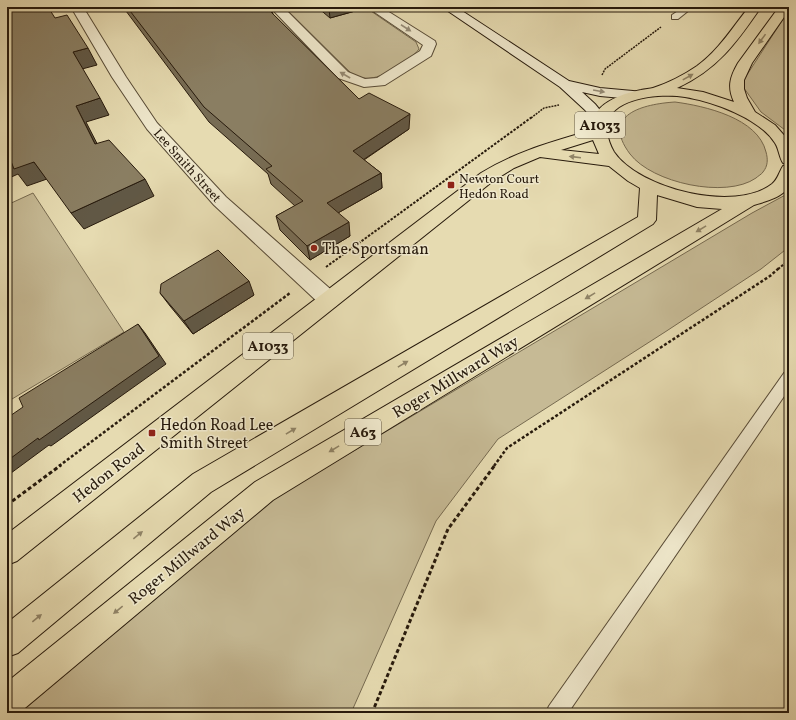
<svg xmlns="http://www.w3.org/2000/svg" width="796" height="720" viewBox="0 0 796 720" font-family="Vollkorn,serif">
<style>
.green{fill:#c6ba95;stroke:#766a50}
.lines{fill:none;stroke-linecap:round;stroke-linejoin:round}
.lane-casing{stroke:#574a35;stroke-width:2}
.street-casing{stroke:#574a35;stroke-width:2}
.secondary-casing{stroke:#271a0c;stroke-width:2}
.highway-casing{stroke:#271a0c;stroke-width:2}
.path-far3{stroke:#271a0c;stroke-width:1.5;stroke-dasharray:2 1;stroke-linecap:butt}
.path-far2{stroke:#271a0c;stroke-width:2;stroke-dasharray:2.5 1.5;stroke-linecap:butt}
.path-far1{stroke:#271a0c;stroke-width:2.5;stroke-dasharray:3 2;stroke-linecap:butt}
.path{stroke:#271a0c;stroke-width:3;stroke-dasharray:4 2.5;stroke-linecap:butt}
.lane{fill:#efe8cc;fill-rule:evenodd}
.street{fill:#efe8cc;fill-rule:evenodd}
.secondary{fill:#efe8cc;fill-rule:evenodd}
.highway{fill:#e6dbb1;fill-rule:evenodd}
.wall{fill:#776c54;stroke:#271a0c}
.shaded-wall{fill:#615845;stroke:#271a0c}
.building{fill:#8a7e62;stroke:#271a0c}
.oneway{fill:#958b76}
.oneway2{fill:#908467}
.poi-dot{fill:#8f2418;stroke:#efe8cc;stroke-width:1.5}
.labels{text-anchor:middle;stroke-width:3;stroke-linejoin:round;paint-order:stroke}
.far-street-label{font-size:13px;fill:#271a0c;stroke:#efe8cc}
.far-poi-label{font-size:13px;fill:#271a0c;stroke:#efe8cc;text-anchor:start}
.shield{fill:#efe8cc;stroke:#635846;stroke-width:1}
.shield-label{font-size:15px;font-weight:bold;fill:#271a0c}
.poi-label{font-size:16px;fill:#271a0c;stroke:#efe8cc;text-anchor:start}
.street-label{font-size:16px;fill:#271a0c;stroke:#efe8cc}
</style>
<rect width="100%" height="100%" fill="#e6dbb1"/>
<filter id="stains"><feTurbulence type="fractalNoise" baseFrequency=".005" numOctaves="4"/><feColorMatrix values="0 0 0 0 .2 0 0 0 0 .09 0 0 0 0 .02 0 0 0 .5 -.17"/></filter>
<radialGradient id="worn" r=".72"><stop offset=".6" stop-color="#630" stop-opacity="0"/><stop offset="1" stop-color="#630" stop-opacity=".3"/></radialGradient>
<!-- green -->
<g class="green">
<path d="M284 7H365L416 42 419 49C411 60 384 77 371 78 364 79 358 77 352 74Z"/>
<polygon points="789,10 789,133 761,112 741,84"/>
<path d="M675 102C705 106 758 118 766 152 768 159 768 166 763 172 762 174 758 176 756 178 726 199 652 183 630 154 600 114 644 104 675 102Z"/>
<polygon points="33,193 124,332 7,402 7,205"/>
<polygon points="789,193 789,247 761,269 665,332 498,439 436,521 351,713 20,713 268,502 752,213"/>
</g>
<g class="lines">
<!-- lane casing -->
<g class="lane-casing">
<g id="lane">
<polygon points="684,7 693,7 678,19 672,19 672,15"/>
<polygon points="789,371 789,389 568,713 546,713 549,706 784,373"/>
</g>
</g>
<!-- street casing -->
<g class="street-casing">
<g id="street">
<polygon points="71,7 83,7 126,77 157,123 226,197 336,294 339,300 336,306 329,308 322,306 214,205 147,129 112,77"/>
<polygon points="270,7 283,7 348,72 365,79 377,78 420,51 423,45 367,7 381,7 435,41 436,44 431,56 385,85 364,87 338,78"/>
</g>
</g>
<!-- secondary casing -->
<g class="secondary-casing">
<polygon id="secondary" points="442,7 456,7 569,81 600,88 633,91 638,92 640,95 638,98 633,99 600,96 582,92 595,104 608,120 605,123 600,125 595,123 585,110 560,87"/>
</g>
<!-- highway casing -->
<g class="highway-casing">
<path id="highway" d="M749 7H761C737 42 717 70 677 88L703 92 734 102C727 87 730 77 738 63L779 7H789V10L752 63 744 80V89L747 98 755 112 775 125 789 141V164L783 163C779 157 779 149 775 143 759 118 714 102 685 97 661 93 603 97 607 132 608 139 610 145 614 152 639 189 735 213 772 184 778 179 779 172 783 166L789 165V187C780 198 767 201 754 205L273 500 19 713H7V682L255 482 722 209 697 207 657 195 656 220 653 224 211 492 18 653 7 657V623L193 474 638 217 640 188 628 181 609 166 540 157 514 168 493 181 17 561 7 565V534L481 173C517 151 552 142 592 130 590 104 621 94 641 90 645 89 650 89 653 88 668 83 684 75 697 66 719 50 732 28 749 7ZM593 140 599 154 561 150Z"/>
</g>
<!-- path-far3 -->
<g class="path-far3">
<polyline points="602,75 605,69 661,27"/>
<polyline points="531,118 544,108 559,105"/>
</g>
<!-- path-far2 -->
<g class="path-far2">
<polyline points="326,267 532,117"/>
<polyline points="778,269 789,260"/>
</g>
<!-- path-far1 -->
<g class="path-far1">
<polyline points="59,466 290,293"/>
<polyline points="494,466 507,448 770,276 779,268"/>
</g>
<!-- path -->
<g class="path">
<polyline points="7,505 61,465"/>
<polyline points="372,713 448,529 495,465"/>
</g>
<!-- lane -->
<use href="#lane" class="lane"/>
<!-- street -->
<use href="#street" class="street"/>
<!-- secondary -->
<use href="#secondary" class="secondary"/>
<!-- highway -->
<use href="#highway" class="highway"/>
</g>
<!-- wall -->
<g class="wall">
<polygon points="123,7 269,7 272,11 273,14 359,99 409,129 364,160 381,173 382,188 338,213 350,236 310,260 280,230 276,216 295,206 271,184 268,174 209,122"/>
<polygon points="317,7 366,7 366,8 330,18"/>
<polygon points="160,293 254,295 193,334 170,306"/>
</g>
<!-- shaded-wall -->
<g class="shaded-wall">
<polygon points="335,7 366,7 366,8 330,18 329,9"/>
<polygon points="88,48 97,65 82,69 73,52"/>
<polygon points="100,98 109,115 86,122 106,161 95,144 76,106"/>
<polygon points="410,114 409,129 354,166 353,151"/>
<polygon points="9,156 34,162 47,179 27,186 18,174 7,179 7,157"/>
<polygon points="381,173 382,188 329,218 327,203"/>
<polygon points="145,179 154,196 84,229 71,213"/>
<polygon points="349,222 350,236 310,260 307,246"/>
<polygon points="249,281 254,295 193,334 184,321"/>
<polygon points="138,324 145,333 166,364 51,446 49,445 7,476 7,461"/>
</g>
<!-- building -->
<g class="building">
<polygon points="7,7 48,7 55,18 67,15 88,48 73,52 100,98 76,106 95,144 109,140 145,179 71,213 34,162 14,169 9,156 7,157"/>
<polygon points="127,7 269,7 272,11 270,11 359,99 369,93 410,114 353,151 381,173 327,203 349,222 307,246 276,216 303,201 266,169 272,166 204,107"/>
<polygon points="327,7 335,7 329,9"/>
<polygon points="218,250 249,281 184,321 160,293 161,284"/>
<polygon points="138,324 159,356 39,440 38,438 7,461 7,418 23,407 19,398"/>
</g>
<!-- one-way arrows -->
<defs><path id="oneway-solid" d="M-6-.8H1V-3.2L6.5 0L1 3.2V.8H-6Z"/></defs>
<g class="oneway">
<use href="#oneway-solid" transform="translate(406 28) rotate(33)"/>
<use href="#oneway-solid" transform="translate(345 75) rotate(-150)"/>
<use href="#oneway-solid" transform="translate(599 91) rotate(10)"/>
</g>
<g class="oneway2">
<use href="#oneway-solid" transform="translate(762 39) rotate(126)"/>
<use href="#oneway-solid" transform="translate(688 77) rotate(-29)"/>
<use href="#oneway-solid" transform="translate(575 157) rotate(-173)"/>
<use href="#oneway-solid" transform="translate(701 229) rotate(149)"/>
<use href="#oneway-solid" transform="translate(590 296) rotate(149)"/>
<use href="#oneway-solid" transform="translate(403 364) rotate(-31)"/>
<use href="#oneway-solid" transform="translate(291 431) rotate(-31)"/>
<use href="#oneway-solid" transform="translate(334 449) rotate(149)"/>
<use href="#oneway-solid" transform="translate(138 535) rotate(-39)"/>
<use href="#oneway-solid" transform="translate(118 610) rotate(141)"/>
<use href="#oneway-solid" transform="translate(37 618) rotate(-39)"/>
</g>
<!-- markers -->
<g class="poi-dot">
<rect x="447" y="181" width="8" height="8" rx="2"/>
<circle cx="314" cy="248" r="4"/>
<rect x="148" y="429" width="8" height="8" rx="2"/>
</g>
<g class="labels">
<!-- far-street labels -->
<g class="far-street-label">
<text transform="translate(188 165) rotate(48)" y="5">Lee Smith Street</text>
</g>
<!-- far-poi labels -->
<g class="far-poi-label">
<text x="459" y="183">Newton Court<tspan x="459" dy="15">Hedon Road</tspan></text>
</g>
<!-- shield labels -->
<g class="shield">
<rect x="575" y="112" width="50" height="26" rx="3"/>
<rect x="243" y="333" width="50" height="26" rx="3"/>
<rect x="345" y="419" width="36" height="26" rx="3"/>
</g>
<g class="shield-label">
<text x="600" y="130">A1033</text>
<text x="268" y="351">A1033</text>
<text x="363" y="437">A63</text>
</g>
<!-- poi labels -->
<g class="poi-label">
<text x="322" y="254">The Sportsman</text>
<text x="160" y="430">Hedon Road Lee<tspan x="160" dy="18">Smith Street</tspan></text>
</g>
<!-- street labels -->
<g class="street-label">
<text transform="translate(455 376) rotate(-31)" y="6">Roger Millward Way</text>
<text transform="translate(108 472) rotate(-38)" y="6">Hedon Road</text>
<text transform="translate(186 555) rotate(-39)" y="6">Roger Millward Way</text>
</g>
</g>
<!-- margin -->
<rect width="796" height="720" fill="none" stroke="#e6dbb1" stroke-width="24"/>
<rect x="8" y="8" width="780" height="704" fill="none" stroke="#271a0c" stroke-width="2"/>
<rect x="12" y="12" width="772" height="696" fill="none" stroke="#271a0c"/>
<rect width="100%" height="100%" filter="url(#stains)"/>
<rect width="100%" height="100%" fill="url(#worn)"/>
</svg>
